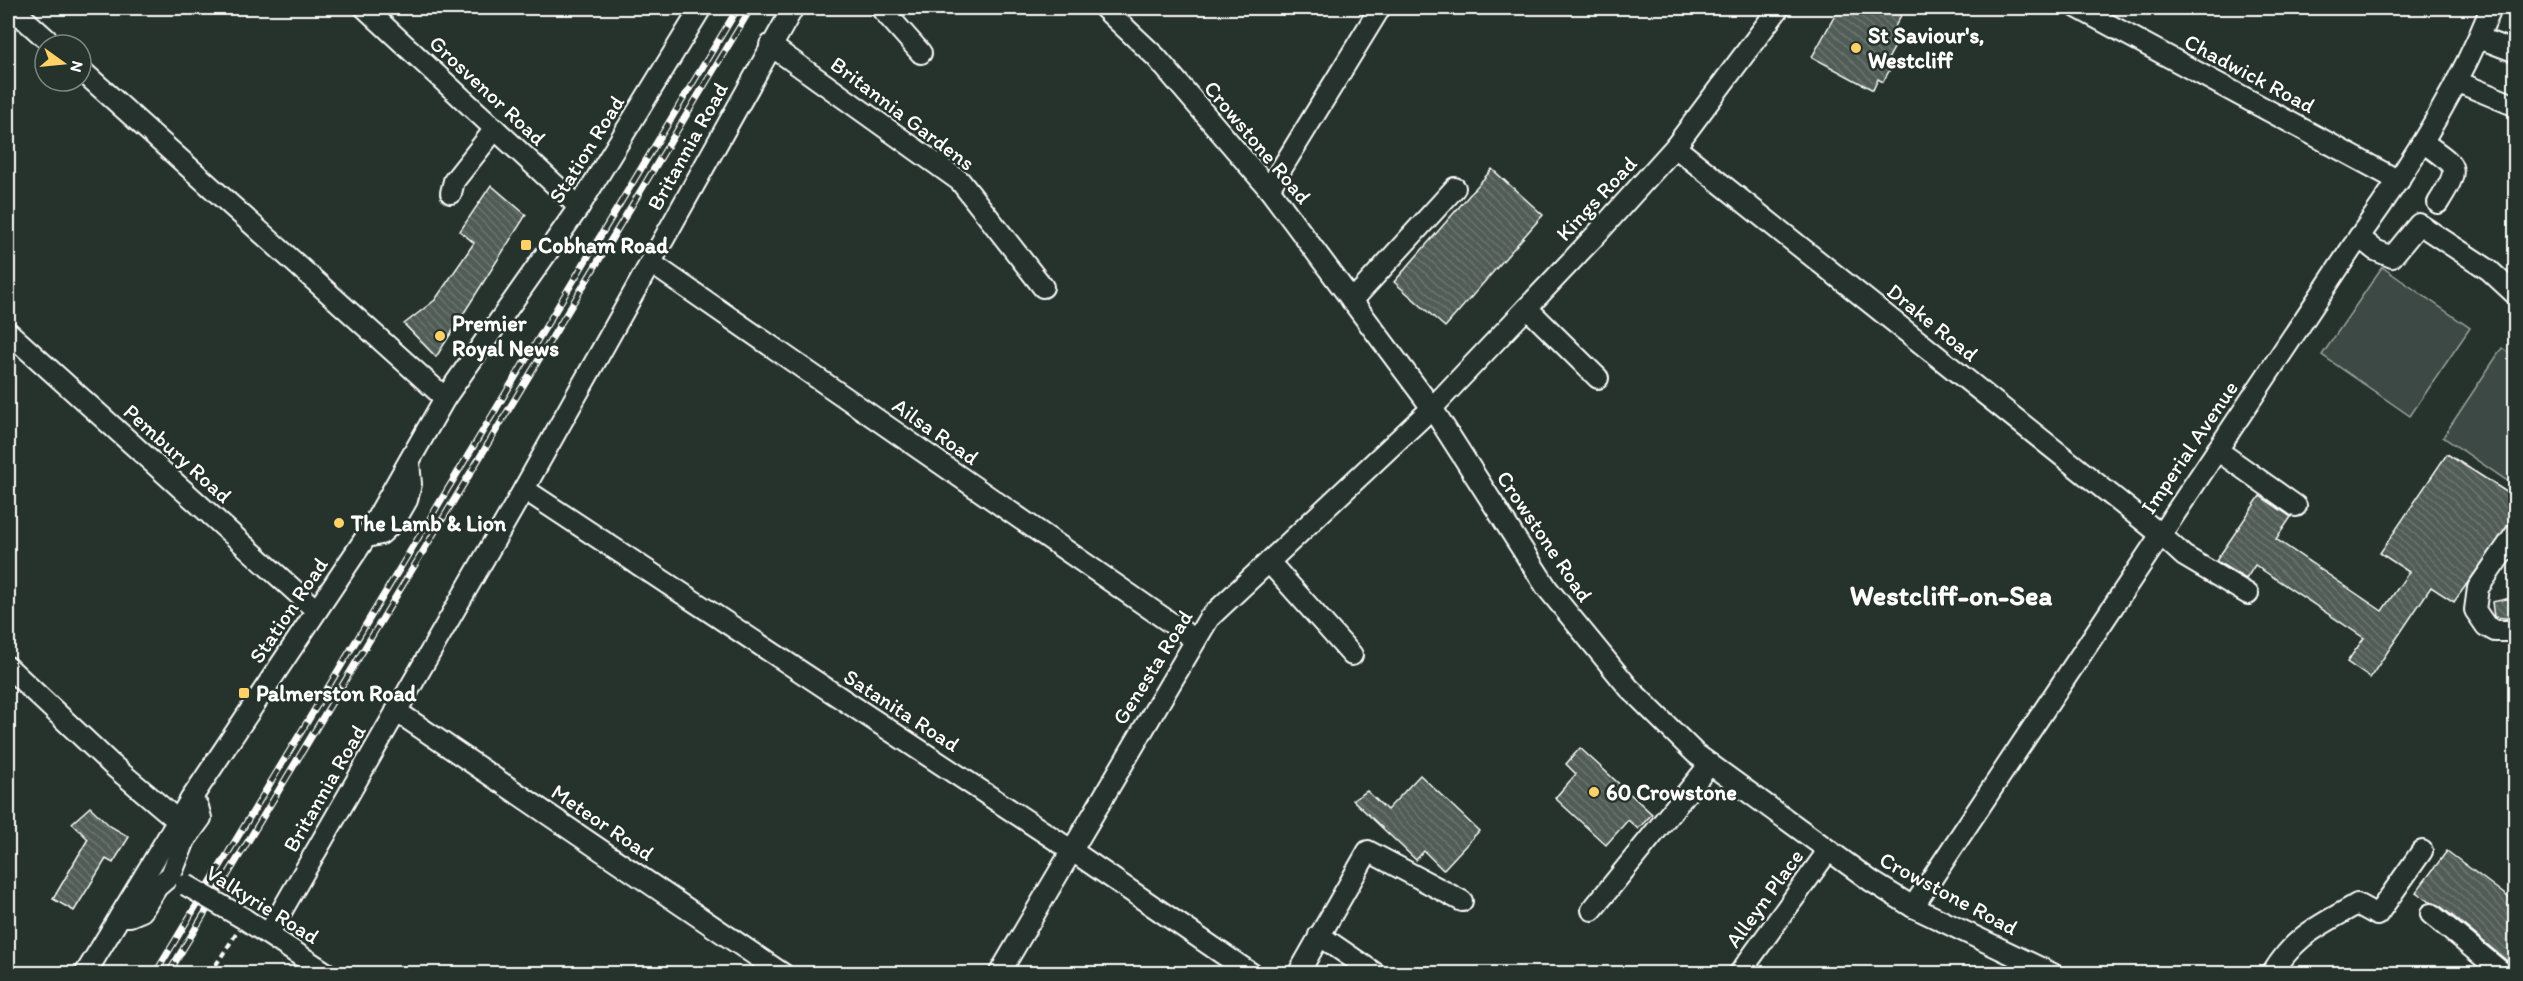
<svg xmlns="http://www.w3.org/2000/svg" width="2523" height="981" viewBox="0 0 2523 981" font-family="Itim,sans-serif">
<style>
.garden{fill:#3e4944;stroke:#9ea4a2;stroke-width:1.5}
.building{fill:url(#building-back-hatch);stroke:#fff;stroke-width:1.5}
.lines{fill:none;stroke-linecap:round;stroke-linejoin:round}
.minor-casing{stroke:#fff;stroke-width:24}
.path{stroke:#fff;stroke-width:4;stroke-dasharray:6 4.5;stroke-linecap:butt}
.minor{stroke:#26332d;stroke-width:20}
.rail-casing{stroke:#fff;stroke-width:7}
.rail{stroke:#26332d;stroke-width:4.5;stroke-dasharray:14;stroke-linecap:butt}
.minor-bridge-casing{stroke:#fff;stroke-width:24;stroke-linecap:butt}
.minor-bridge{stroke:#26332d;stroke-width:20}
.poi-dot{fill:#ffd166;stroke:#26332d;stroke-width:2}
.labels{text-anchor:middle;stroke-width:5;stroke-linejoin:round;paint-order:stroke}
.poi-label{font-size:22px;font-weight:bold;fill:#fff;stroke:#26332d;text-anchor:start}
.street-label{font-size:22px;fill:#fff;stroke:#26332d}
.district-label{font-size:28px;font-weight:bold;fill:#fff;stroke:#26332d}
</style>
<defs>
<pattern id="building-back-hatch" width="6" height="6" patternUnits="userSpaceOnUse" patternTransform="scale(1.5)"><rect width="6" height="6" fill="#515c57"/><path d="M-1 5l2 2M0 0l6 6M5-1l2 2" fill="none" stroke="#6b7470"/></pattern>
</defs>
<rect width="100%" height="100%" fill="#26332d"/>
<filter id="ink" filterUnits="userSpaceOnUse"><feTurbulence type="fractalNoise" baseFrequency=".0167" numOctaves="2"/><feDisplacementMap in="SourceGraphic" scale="12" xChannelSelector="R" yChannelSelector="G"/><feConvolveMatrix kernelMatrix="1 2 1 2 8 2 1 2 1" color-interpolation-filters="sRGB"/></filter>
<g filter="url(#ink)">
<!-- garden -->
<g class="garden">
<polygon points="2382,267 2470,328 2410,416 2322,355"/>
<polygon points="2502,348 2515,357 2515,486 2443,437"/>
</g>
<!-- building -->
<g class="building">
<polygon points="1839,8 1905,8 1891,34 1899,39 1888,59 1894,62 1883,82 1878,79 1873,90 1812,57"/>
<polygon points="1492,169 1543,215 1445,327 1394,282"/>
<polygon points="491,185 526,215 436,357 404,324 435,300 474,243 460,231"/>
<polygon points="2447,454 2516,498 2516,515 2454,602 2431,587 2370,678 2347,662 2364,638 2255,565 2246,579 2216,561 2260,496 2291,517 2276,539 2382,611 2409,572 2380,553"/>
<polygon points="2516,597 2516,619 2494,617 2492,602"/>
<polygon points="1580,748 1652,814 1638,829 1628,820 1606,845 1555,798 1576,774 1566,764"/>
<polygon points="1420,775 1479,831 1443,870 1424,851 1416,860 1353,800 1367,791 1387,810"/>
<polygon points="90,807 110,826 129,837 113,863 106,859 74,911 53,899 88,839 72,823"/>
<polygon points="2447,851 2516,903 2516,972 2512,965 2439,905 2430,902 2416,892"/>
</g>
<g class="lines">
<!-- minor casing -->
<g class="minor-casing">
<g id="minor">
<polyline points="12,8 53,45"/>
<polyline points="365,8 579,207"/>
<polyline points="881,8 921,53"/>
<polyline points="1104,8 1156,57 1269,189 1432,408 1547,588 1629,688 1696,754 1871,881 1913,907 2053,974"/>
<polyline points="2078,8 2399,181"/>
<polyline points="2479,38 2516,52"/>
<polyline points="770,45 960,181 1043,287"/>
<polyline points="81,70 445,398"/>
<polyline points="2458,82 2516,106"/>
<path d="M2423 142C2457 167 2462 165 2438 203"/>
<polyline points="1675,147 2160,534 2184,556 2248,594"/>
<polyline points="1269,189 1380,8"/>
<polyline points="451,193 454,181 495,129"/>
<polyline points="2359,237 2375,250 2392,257 2419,224 2489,270 2516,295"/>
<polyline points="651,263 1194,639"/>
<polyline points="1352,301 1455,188"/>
<polyline points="1527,308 1598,378"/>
<polyline points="8,332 316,610"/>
<polyline points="2217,450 2296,506"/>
<polyline points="524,489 1071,850 1252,974"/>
<polyline points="2516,533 2478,588 2475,610 2486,626 2495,631 2516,631"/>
<polyline points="366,537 381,534 395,521 407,500 411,484 409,462"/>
<polyline points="1269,562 1352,655"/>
<polyline points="8,667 111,764 177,820"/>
<polyline points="396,711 783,974"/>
<path d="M1913 907 2359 237C2411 165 2458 90 2491 8"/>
<polyline points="1592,910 1710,764"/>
<polyline points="2431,914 2504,974"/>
<polyline points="120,916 130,916 142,911 157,887 171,875 185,840 201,818 198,807 191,799"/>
<polyline points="243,918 328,974"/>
<polyline points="269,933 524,489 793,8"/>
<polyline points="1319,935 1376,974"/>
<polyline points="85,974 191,799 366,537 445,398 579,207 701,8"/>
<polyline points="999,974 1209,618 1432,408 1594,237 1675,147 1779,8"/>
<polyline points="1298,974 1368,851 1462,901"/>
<polyline points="1739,974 1828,851"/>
<path d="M2272 974C2296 934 2318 927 2357 904L2377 915 2422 851"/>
</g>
</g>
<!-- path -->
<polyline class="path" points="210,974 236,934"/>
<!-- minor -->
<use href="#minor" class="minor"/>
<!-- rail casing -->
<g class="rail-casing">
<g id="rail">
<polyline points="155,974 738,8"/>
<polyline points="168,974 751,8"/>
</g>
</g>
<!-- rail -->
<use href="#rail" class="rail"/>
<!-- minor-bridge casing -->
<g class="minor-bridge-casing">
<polyline id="minor-bridge" points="186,885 243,918"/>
</g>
<!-- minor-bridge -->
<use href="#minor-bridge" class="minor-bridge"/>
</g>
</g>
<!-- markers -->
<g class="poi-dot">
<circle cx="1856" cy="48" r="6"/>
<rect x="520" y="239" width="12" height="12" rx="3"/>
<circle cx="440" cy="336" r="6"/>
<circle cx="339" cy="523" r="6"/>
<rect x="238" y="687" width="12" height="12" rx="3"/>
<circle cx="1594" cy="792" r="6"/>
</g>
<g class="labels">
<!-- poi labels -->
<g class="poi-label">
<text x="1868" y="43">St Saviour's,<tspan x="1868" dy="25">Westcliff</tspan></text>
<text x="538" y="253">Cobham Road</text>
<text x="452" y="331">Premier<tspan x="452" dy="25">Royal News</tspan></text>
<text x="351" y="531">The Lamb &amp; Lion</text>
<text x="256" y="701">Palmerston Road</text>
<text x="1606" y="800">60 Crowstone</text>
</g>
<!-- street labels -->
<g class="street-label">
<text transform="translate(2250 73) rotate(28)" y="8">Chadwick Road</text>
<text transform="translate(488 90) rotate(43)" y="8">Grosvenor Road</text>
<text transform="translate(903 113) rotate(37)" y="8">Britannia Gardens</text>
<text transform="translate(1258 142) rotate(50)" y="8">Crowstone Road</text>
<text transform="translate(687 146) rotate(-61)" y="8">Britannia Road</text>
<text transform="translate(586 149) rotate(-58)" y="8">Station Road</text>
<text transform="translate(1596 198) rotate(-47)" y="8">Kings Road</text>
<text transform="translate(1933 322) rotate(39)" y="8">Drake Road</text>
<text transform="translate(936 431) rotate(35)" y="8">Ailsa Road</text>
<text transform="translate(2189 447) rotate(-56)" y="8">Imperial Avenue</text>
<text transform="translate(178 453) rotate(42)" y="8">Pembury Road</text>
<text transform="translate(1545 536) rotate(56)" y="8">Crowstone Road</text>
<text transform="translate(288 610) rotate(-56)" y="8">Station Road</text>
<text transform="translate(1152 667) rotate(-58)" y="8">Genesta Road</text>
<text transform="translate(902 710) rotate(33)" y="8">Satanita Road</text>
<text transform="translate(324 788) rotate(-60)" y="8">Britannia Road</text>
<text transform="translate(603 822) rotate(34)" y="8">Meteor Road</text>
<text transform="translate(1949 893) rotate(28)" y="8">Crowstone Road</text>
<text transform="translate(1764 898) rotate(-54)" y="8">Alleyn Place</text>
<text transform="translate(263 904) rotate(32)" y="8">Valkyrie Road</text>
</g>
<!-- district labels -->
<g class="district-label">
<text x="1951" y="605">Westcliff-on-Sea</text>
</g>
</g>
<!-- margin -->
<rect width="2523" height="981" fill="none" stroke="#26332d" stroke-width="30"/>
<rect x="15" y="15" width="2493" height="951" fill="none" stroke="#fff" stroke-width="2" filter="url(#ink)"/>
<!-- north arrow -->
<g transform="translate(63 63) rotate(105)"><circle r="28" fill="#26332d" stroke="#7d8581" stroke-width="1.5"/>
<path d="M0-4.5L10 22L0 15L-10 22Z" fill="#ffd166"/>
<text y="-9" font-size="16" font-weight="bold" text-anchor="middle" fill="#ffffff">N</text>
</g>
</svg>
